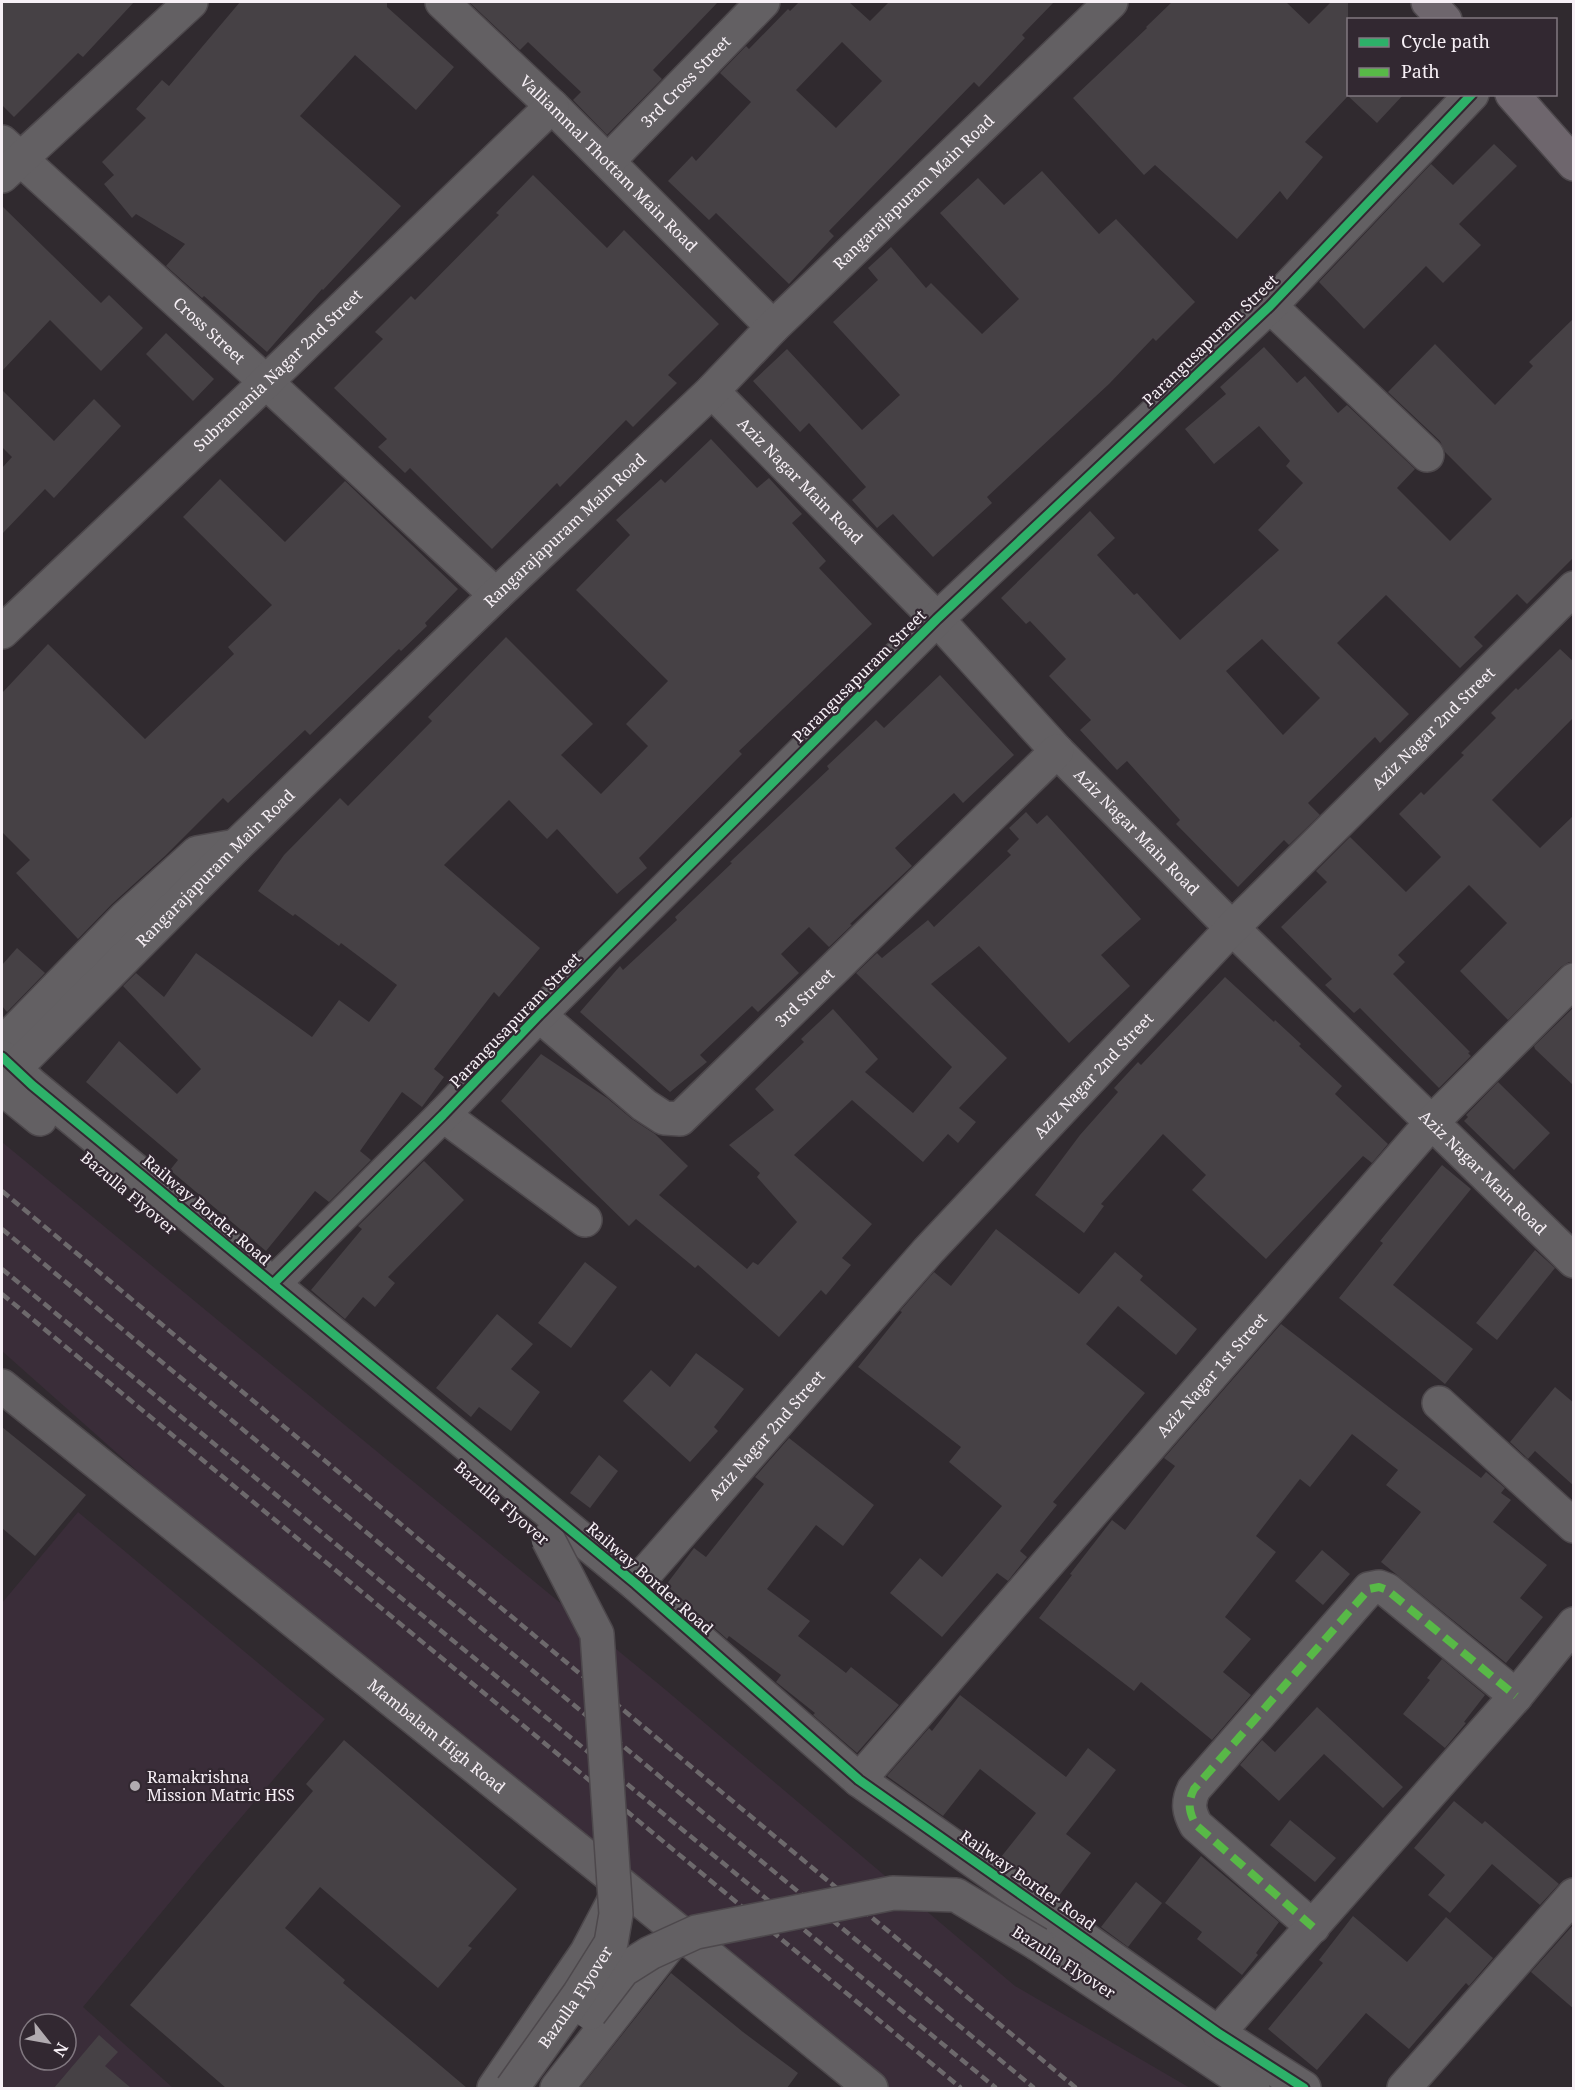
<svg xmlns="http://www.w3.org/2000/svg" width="1575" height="2090" viewBox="0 0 1575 2090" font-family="'Noto Serif',serif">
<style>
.built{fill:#3a2d39;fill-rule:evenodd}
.building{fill:#464145;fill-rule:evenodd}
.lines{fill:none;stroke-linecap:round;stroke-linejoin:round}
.minor-casing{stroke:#4d484c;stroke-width:36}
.major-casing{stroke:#4d484c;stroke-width:36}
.minor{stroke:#636063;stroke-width:33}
.major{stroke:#6e666d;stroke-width:33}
.rail{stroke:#6d696c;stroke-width:4.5;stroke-dasharray:9 4.5;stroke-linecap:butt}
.minor-bridge-casing{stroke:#4d484c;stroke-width:36;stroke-linecap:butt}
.minor-bridge{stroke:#636063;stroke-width:33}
.quiet{stroke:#58b947;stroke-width:8;stroke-dasharray:15 8;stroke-linecap:butt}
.cycleway-casing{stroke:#322831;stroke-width:13}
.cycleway{stroke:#2db169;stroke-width:9}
.poi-dot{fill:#b1abb0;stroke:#322831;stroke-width:2}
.labels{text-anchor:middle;stroke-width:4.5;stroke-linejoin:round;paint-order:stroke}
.street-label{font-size:16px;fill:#f7f0f6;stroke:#322831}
.poi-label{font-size:16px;fill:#f7f0f6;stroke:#322831;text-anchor:start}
</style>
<rect width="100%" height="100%" fill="#302a2f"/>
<!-- built -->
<g class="built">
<polygon points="2,1142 667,1691 1015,1986 1190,2088 889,2088 270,1589 2,1351"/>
<path d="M78 1512 325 1719 210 1854 83 2007 173 2088H2V1603ZM30 2024H66V2060H30Z"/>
</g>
<!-- building -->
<g class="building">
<polygon points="2,2 134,2 83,57 78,53 14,117 2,105"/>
<polygon points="240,2 387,2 387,7 454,67 416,110 355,55 300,116 401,206 323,290 322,289 267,352 204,296 202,298 166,266 185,244 136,214 132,218 104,184 114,175 102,162 146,118 136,109 162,80 169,86"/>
<polygon points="469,2 718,2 653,70 662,79 607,135 573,100 581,92 528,42 520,50"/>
<path d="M799 2H849L870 21 889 2H1054L1022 35 1025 38 979 87 974 82 829 231 834 236 789 284 716 213 709 220 668 181 692 156 696 161 751 102 720 73 746 46 749 49 788 9 790 11ZM842 42 882 81 836 128 796 90Z"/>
<polygon points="1172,2 1286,2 1309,24 1331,2 1348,2 1348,94 1404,94 1377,123 1348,96 1305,142 1323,157 1287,200 1280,191 1237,239 1155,165 1144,175 1073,98 1147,28 1146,27"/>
<polygon points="1494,144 1517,166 1459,224 1481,245 1443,283 1426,266 1364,329 1319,282 1431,164 1453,185"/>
<polygon points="1042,171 1099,234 1116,219 1195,302 1156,341 1153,338 1109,384 987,497 992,503 933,557 893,514 877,528 852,500 866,487 809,423 800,432 753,381 787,349 862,430 900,395 833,322 878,280 868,268 891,247 926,288 931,283 982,334 1019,299 940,213 978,178 1004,205"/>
<polygon points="533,175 607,248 624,230 719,324 668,375 677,383 633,427 626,420 560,487 557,483 492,549 410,468 405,473 378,447 387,439 334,388 383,339 375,332 411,296 415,300 499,215 496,213"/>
<polygon points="2,206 101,303 109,295 143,328 101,371 50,320 2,371"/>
<path d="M1574 318V557L1527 604 1517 594 1474 637 1483 646 1460 668 1386 595 1337 643 1409 714 1380 743 1375 737 1308 803 1320 815 1289 845 1284 840 1238 887 1176 824 1180 820 1127 761 1117 770 1080 730 1091 720 1049 676 1066 659 1030 621 1026 624 1001 598 1090 511 1115 538 1097 555 1134 595 1137 593 1180 640 1279 550 1258 530 1303 483 1286 466 1290 461 1259 426 1214 464 1185 429 1226 394 1220 387 1264 347 1297 383 1305 376 1338 413 1347 405 1415 469 1397 488 1450 541 1492 499 1445 452 1440 441 1388 392 1435 344 1495 405 1533 366 1529 362ZM1262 639 1320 698 1283 735 1226 671Z"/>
<polygon points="166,333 214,379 193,401 146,354"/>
<polygon points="2,390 54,441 94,399 121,426 54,498 45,489 2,534 2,468 12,457 2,447"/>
<polygon points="711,439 757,488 769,478 802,514 792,523 826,561 819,568 872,624 739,751 742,754 639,858 647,868 617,894 557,829 547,839 509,800 444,865 540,948 499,997 494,992 434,1069 444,1077 422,1107 402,1092 360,1151 371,1160 329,1202 315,1191 266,1251 170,1170 178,1160 86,1082 119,1041 177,1094 201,1069 123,986 136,973 164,997 196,953 312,1037 339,1000 369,1022 397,985 341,943 339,946 295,914 293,916 258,891 284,855 340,798 348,806 432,721 428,717 506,637 593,724 561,755 601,794 648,746 626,724 668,681 576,590 630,535 616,520 661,479 665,483"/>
<polygon points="220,479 285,542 345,481 458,589 425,623 427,626 401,651 399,649 310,735 305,730 228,803 223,798 165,856 112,904 78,939 16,873 30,860 2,832 2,693 48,644 145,739 234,654 228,647 272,605 183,517"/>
<polygon points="1560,649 1574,662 1574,717 1492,800 1540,848 1574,815 1574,962 1569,962 1561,967 1508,1020 1460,971 1507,923 1469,885 1398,955 1405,962 1393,974 1470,1052 1468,1053 1471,1056 1439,1088 1360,1008 1354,1013 1325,985 1332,979 1281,927 1327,882 1316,871 1350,837 1406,892 1441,857 1399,814 1421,792 1424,795 1464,755 1461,753 1496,718 1491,713 1516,688 1518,690"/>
<polygon points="940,675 1014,755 963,803 954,793 895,848 912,866 850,924 852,925 829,947 809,927 781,954 799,973 758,1012 752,1006 700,1055 707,1062 670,1092 580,1012 620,966 623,970 677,920 675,917 732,863 730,862 829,769 827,766 876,720 884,728"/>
<polygon points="1026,812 1037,824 1047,815 1141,919 1101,955 1130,986 1069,1043 979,946 931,984 1007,1058 959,1108 976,1122 958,1143 948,1134 923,1162 852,1100 794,1155 872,1224 842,1258 851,1265 826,1295 821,1290 779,1337 698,1265 695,1268 636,1219 629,1226 501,1101 541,1054 607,1098 632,1119 655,1134 688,1166 659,1195 747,1269 753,1262 758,1265 797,1222 757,1177 760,1173 729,1145 774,1110 755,1089 804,1042 801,1039 833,1009 878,1059 865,1072 913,1113 952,1067 856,973 877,953 882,958 928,920 934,927 1011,855 1007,851 1019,839 1009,828"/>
<polygon points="17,948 45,973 7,1012 2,1006 2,965"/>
<polygon points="1225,977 1274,1022 1275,1020 1301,1044 1299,1046 1342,1086 1335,1094 1388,1144 1372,1163 1363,1156 1266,1259 1192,1190 1206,1175 1163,1134 1101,1204 1104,1206 1084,1233 1035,1195 1080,1135 1118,1092 1114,1088 1138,1062 1141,1065"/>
<polygon points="1574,1007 1574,1086 1535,1049 1534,1046"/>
<polygon points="1498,1082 1550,1133 1514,1170 1464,1121 1468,1117 1466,1115"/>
<polygon points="424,1161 464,1200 388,1277 395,1283 375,1307 363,1297 345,1319 311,1290 362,1229 358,1226"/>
<polygon points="1442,1165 1471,1189 1393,1285 1473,1349 1445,1384 1339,1298 1383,1243 1380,1241"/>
<polygon points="996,1229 1079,1294 1115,1252 1143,1276 1140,1280 1197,1329 1176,1355 1118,1306 1086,1344 1145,1393 1053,1502 1057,1505 1020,1551 1027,1557 1008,1581 997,1573 942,1637 890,1593 920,1558 942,1577 1002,1506 949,1462 961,1447 858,1367 902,1312 900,1311 934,1272 951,1286"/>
<polygon points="1535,1250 1555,1268 1497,1340 1476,1323"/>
<polygon points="585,1262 617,1287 571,1348 538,1323"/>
<polygon points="497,1314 533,1344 511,1369 540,1392 511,1431 479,1407 471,1417 436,1388"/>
<polygon points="1281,1324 1481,1478 1486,1472 1505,1488 1501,1493 1511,1500 1493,1522 1547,1565 1520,1598 1543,1617 1506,1663 1381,1562 1421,1512 1386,1485 1398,1470 1352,1434 1310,1487 1300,1479 1256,1536 1276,1552 1225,1617 1251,1639 1223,1672 1251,1695 1212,1740 1141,1682 1134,1691 1039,1618 1072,1575 1070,1574 1112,1520 1125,1530 1175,1466 1164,1458"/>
<polygon points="696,1353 744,1389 714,1427 718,1431 690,1462 623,1401 651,1370 670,1387"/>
<polygon points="1555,1387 1574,1403 1574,1486 1535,1451 1528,1459 1510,1442"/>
<polygon points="2,1427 86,1495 35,1556 2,1528"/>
<polygon points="789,1438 874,1505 843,1546 816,1525 767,1589 810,1621 798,1636 846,1673 851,1667 899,1705 857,1753 813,1715 815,1713 776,1682 781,1675 729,1636 727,1639 666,1585 694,1548 706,1557 764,1484 755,1477"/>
<polygon points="599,1455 618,1471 590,1508 570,1493"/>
<polygon points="1322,1550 1350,1574 1323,1605 1295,1581"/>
<polygon points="1442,1659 1485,1695 1464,1722 1466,1723 1445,1748 1403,1714 1430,1680 1427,1678"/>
<polygon points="960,1695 1066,1777 1088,1748 1116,1770 1066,1834 1091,1853 1058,1897 1001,1857 1036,1813 980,1769 943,1816 887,1776 929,1728 932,1731"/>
<polygon points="1317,1707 1403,1787 1383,1808 1324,1754 1279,1801 1240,1765 1262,1740 1275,1752"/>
<polygon points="344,1740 517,1889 468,1946 472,1948 438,1988 320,1887 285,1928 345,1980 343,1983 467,2088 226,2088 130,2005 313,1791 306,1784"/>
<polygon points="1454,1801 1482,1824 1485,1821 1559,1884 1540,1905 1492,1864 1450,1913 1428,1895 1445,1875 1414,1848"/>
<polygon points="1290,1820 1336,1858 1315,1882 1270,1845"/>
<polygon points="1201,1856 1279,1922 1256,1953 1258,1955 1242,1975 1197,1939 1202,1932 1165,1903"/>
<polygon points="1136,1882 1162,1903 1128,1947 1101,1927"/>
<polygon points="1353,1916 1407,1962 1446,1917 1493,1958 1469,1986 1466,1983 1409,2049 1366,2013 1317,2070 1268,2029 1323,1963 1319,1960"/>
<polygon points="1574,1924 1574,2009 1531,1972"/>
<polygon points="671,1973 743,2032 798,2073 787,2088 580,2088"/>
<polygon points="99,2035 118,2052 105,2066 131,2088 54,2088"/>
</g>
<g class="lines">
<!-- minor casing -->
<g class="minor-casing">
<g id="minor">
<path id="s1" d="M442 2 552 106 773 327"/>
<path id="s2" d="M2 142 266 382 496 595"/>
<path id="s3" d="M608 161 763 2"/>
<polyline points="2,176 191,2"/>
<polyline points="1270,306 1427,455"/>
<path id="s4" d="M712 391 937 619 1057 751 1232 928 1574 1261"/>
<path id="s5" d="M2 632 266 382 552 106"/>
<path id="s6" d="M539 1015 644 1105 664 1118 680 1119 1057 751"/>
<polyline points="2,1044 125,918 197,853 236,846"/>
<polyline points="2,1057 32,1085 636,1584 859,1780 1218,2033 1304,2088"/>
<path id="s7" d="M20 1063 236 846 496 595 712 391 773 327 1111 2"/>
<polyline points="2,1088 40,1119"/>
<polyline points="443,1115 585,1220"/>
<polyline points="273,1284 443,1115 539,1015 937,619 1270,306 1472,94"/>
<path id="s8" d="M2 1386 623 1886 871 2088"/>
<polyline points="1439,1403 1574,1526"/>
<path id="s9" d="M636 1584 928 1251 1232 928 1574 588"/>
<path id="s10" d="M859 1780 1431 1123 1574 980"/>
<path d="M1313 1927 1196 1825C1189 1812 1187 1803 1194 1789L1369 1589 1379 1587 1387 1590 1516 1696"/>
<polyline points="1038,1944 1253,2088"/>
<polyline points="1218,2033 1516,1696 1574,1624"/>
<polyline points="494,2088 587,1952 617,1895"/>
<polyline points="557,2088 673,1940"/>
<polyline points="1404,2088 1574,1895"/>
</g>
</g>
<!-- major casing -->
<g class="major-casing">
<g id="major">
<polyline points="1428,2 1445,20"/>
<polyline points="1512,94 1574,164"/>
</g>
</g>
<!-- minor -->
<use href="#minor" class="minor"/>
<!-- major -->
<use href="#major" class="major"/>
<!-- rail -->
<g class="rail">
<polyline points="2,1191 1076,2088"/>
<polyline points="2,1229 1034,2088"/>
<polyline points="2,1269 996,2088"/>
<polyline points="2,1294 961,2088"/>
</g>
<!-- minor-bridge casing -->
<g class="minor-bridge-casing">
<g id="minor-bridge">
<polyline points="590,2013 623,1970 650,1953 696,1932 893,1893 956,1895 1038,1944"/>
<path id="s11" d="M512 2088 579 1994 611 1943 616 1914 597 1634 548 1539"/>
</g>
</g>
<!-- minor-bridge -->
<use href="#minor-bridge" class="minor-bridge"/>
<!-- quiet -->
<path class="quiet" d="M1313 1927 1196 1825C1189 1812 1187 1803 1194 1789L1369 1589 1379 1587 1387 1590 1516 1696"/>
<!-- cycleway casing -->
<g class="cycleway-casing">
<g id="cycleway">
<polyline points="2,1057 32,1085 636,1584 859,1780 1218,2033 1304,2088"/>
<polyline points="273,1284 443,1115 539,1015 937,619 1270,306 1472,94"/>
</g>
</g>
<!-- cycleway -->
<use href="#cycleway" class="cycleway"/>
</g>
<!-- markers -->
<circle class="poi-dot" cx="135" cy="1786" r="6"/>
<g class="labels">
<!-- street labels -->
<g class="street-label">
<text dy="6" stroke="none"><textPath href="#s3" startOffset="111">3rd Cross Street</textPath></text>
<text dy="6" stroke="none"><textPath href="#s1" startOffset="232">Valliammal Thottam Main Road</textPath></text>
<text dy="6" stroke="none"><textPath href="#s7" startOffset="1248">Rangarajapuram Main Road</textPath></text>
<text dy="6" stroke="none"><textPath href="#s2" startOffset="280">Cross Street</textPath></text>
<text transform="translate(1210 340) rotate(-44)" y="6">Parangusapuram Street</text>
<text dy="6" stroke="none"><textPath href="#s5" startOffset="380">Subramania Nagar 2nd Street</textPath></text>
<text dy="6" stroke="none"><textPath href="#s4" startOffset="126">Aziz Nagar Main Road</textPath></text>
<text dy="6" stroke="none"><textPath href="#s7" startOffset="762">Rangarajapuram Main Road</textPath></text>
<text transform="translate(859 676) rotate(-45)" y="6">Parangusapuram Street</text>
<text dy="6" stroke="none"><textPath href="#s9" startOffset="1170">Aziz Nagar 2nd Street</textPath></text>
<text dy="6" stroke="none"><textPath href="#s4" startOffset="612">Aziz Nagar Main Road</textPath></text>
<text dy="6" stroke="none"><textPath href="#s7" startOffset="276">Rangarajapuram Main Road</textPath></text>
<text dy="6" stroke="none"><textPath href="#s6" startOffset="352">3rd Street</textPath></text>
<text transform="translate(515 1020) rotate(-46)" y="6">Parangusapuram Street</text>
<text dy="6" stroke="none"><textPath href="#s9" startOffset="684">Aziz Nagar 2nd Street</textPath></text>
<text dy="6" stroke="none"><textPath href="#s4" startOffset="1098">Aziz Nagar Main Road</textPath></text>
<text transform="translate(129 1193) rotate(40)" y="6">Bazulla Flyover</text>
<text transform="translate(207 1210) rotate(40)" y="6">Railway Border Road</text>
<text dy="6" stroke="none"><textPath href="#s10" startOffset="537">Aziz Nagar 1st Street</textPath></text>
<text dy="6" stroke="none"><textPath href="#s9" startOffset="198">Aziz Nagar 2nd Street</textPath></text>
<text transform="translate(502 1503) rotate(41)" y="6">Bazulla Flyover</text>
<text transform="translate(650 1578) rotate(41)" y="6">Railway Border Road</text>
<text dy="6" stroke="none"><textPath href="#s8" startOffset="558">Mambalam High Road</textPath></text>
<text transform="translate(1028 1880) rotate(35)" y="6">Railway Border Road</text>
<text transform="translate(1064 1962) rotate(33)" y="6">Bazulla Flyover</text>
<text dy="6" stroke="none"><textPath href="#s11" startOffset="111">Bazulla Flyover</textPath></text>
</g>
<!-- poi labels -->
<g class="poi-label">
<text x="147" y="1783">Ramakrishna<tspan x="147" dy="18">Mission Matric HSS</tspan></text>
</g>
</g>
<!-- border -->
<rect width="1575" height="2090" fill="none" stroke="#f7f0f6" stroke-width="6"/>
<!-- legend -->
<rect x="1347" y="18" width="210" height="78" fill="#322831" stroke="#817880" stroke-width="1.5"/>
<rect x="1359" y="38" width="30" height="9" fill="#2db169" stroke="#817880" stroke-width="1.5"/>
<text x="1401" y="48" font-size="18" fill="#f7f0f6">Cycle path</text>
<rect x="1359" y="68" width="30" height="9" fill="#58b947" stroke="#817880" stroke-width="1.5"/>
<text x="1401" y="78" font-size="18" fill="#f7f0f6">Path</text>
<!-- north arrow -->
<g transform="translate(48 2042) rotate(121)"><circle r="28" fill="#322831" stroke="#817880" stroke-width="1.5"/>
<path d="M0-4.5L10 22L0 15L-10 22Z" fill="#b1abb0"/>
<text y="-9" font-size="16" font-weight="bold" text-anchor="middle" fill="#f7f0f6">N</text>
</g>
</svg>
